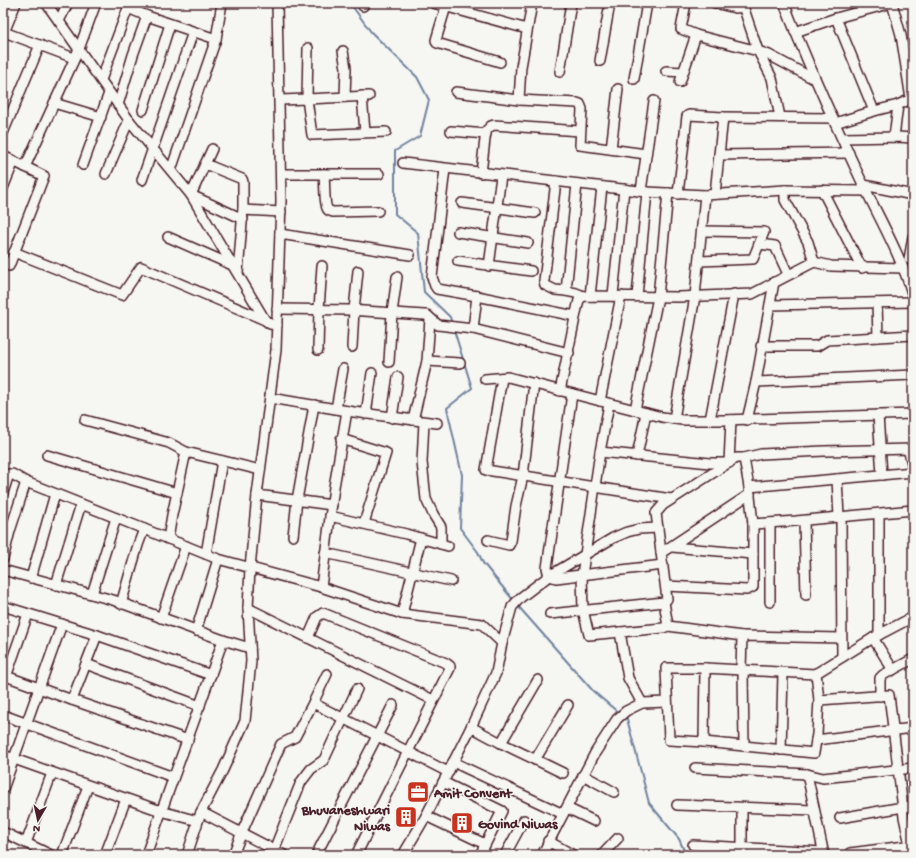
<svg xmlns="http://www.w3.org/2000/svg" width="916" height="858" viewBox="0 0 916 858" font-family="'Gochi Hand',sans-serif">
<style>
.lines{fill:none;stroke-linecap:round;stroke-linejoin:round}
.stream{stroke:#71839e;stroke-width:2}
.minor-casing{stroke:#4a1f2b;stroke-width:12}
.minor{stroke:#f6f6f2;stroke-width:9}
.labels{text-anchor:middle;stroke-width:3;stroke-linejoin:round;paint-order:stroke}
.poi-label{font-size:14px;font-weight:bold;fill:#4a1f2b;stroke:#f6f6f2;text-anchor:start}
</style>
<rect width="100%" height="100%" fill="#f6f6f2"/>
<filter id="ink" filterUnits="userSpaceOnUse"><feTurbulence type="fractalNoise" baseFrequency=".025" numOctaves="2"/><feDisplacementMap in="SourceGraphic" scale="8" xChannelSelector="R" yChannelSelector="G"/><feConvolveMatrix kernelMatrix="1 2 1 2 8 2 1 2 1" color-interpolation-filters="sRGB"/></filter>
<g filter="url(#ink)">
<g class="lines">
<!-- stream -->
<g class="stream">
<polyline points="350,3 371,32 417,77 429,100 420,136 395,151 395,214 418,233 424,292 450,317 452,324"/>
<polyline points="454,330 472,388 447,408 462,475 460,528 478,552 483,563 514,601"/>
<polyline points="518,606 594,692 619,713"/>
<polyline points="624,717 627,719 640,768 649,803 679,839 686,855"/>
</g>
<!-- minor casing -->
<g class="minor-casing">
<g id="minor">
<polyline points="46,3 129,120 191,195 243,219"/>
<polyline points="433,3 527,29"/>
<polyline points="447,3 436,40 437,43 500,62"/>
<polyline points="686,3 681,29 696,35 758,51 772,78 780,117"/>
<polyline points="715,3 735,8 744,7"/>
<polyline points="742,3 758,51 769,55 814,79"/>
<path d="M784 3C807 62 833 120 860 178 878 216 902 257 913 297"/>
<polyline points="892,3 901,35 911,99 898,105 894,137"/>
<polyline points="363,6 364,3"/>
<polyline points="128,8 147,16"/>
<polyline points="836,18 892,3"/>
<polyline points="59,21 68,3"/>
<polyline points="4,32 74,58"/>
<polyline points="795,32 836,18 874,111 835,123"/>
<polyline points="3,35 16,3"/>
<polyline points="308,48 307,99 369,96"/>
<polyline points="343,51 346,68 345,97"/>
<polyline points="600,61 610,3"/>
<polyline points="666,71 683,72"/>
<polyline points="560,72 571,3"/>
<polyline points="634,79 647,3"/>
<polyline points="101,80 130,3"/>
<polyline points="680,82 696,35"/>
<polyline points="456,92 519,100 577,103 580,104 582,109 580,145 646,154"/>
<polyline points="362,96 365,132"/>
<polyline points="280,100 307,99 312,135 386,132"/>
<polyline points="519,100 521,67 532,3"/>
<polyline points="54,103 101,117"/>
<polyline points="118,105 133,55 147,16 216,39"/>
<polyline points="143,110 170,24"/>
<polyline points="874,111 898,105"/>
<polyline points="451,131 486,134"/>
<polyline points="3,133 40,45"/>
<polyline points="842,138 897,137 913,138"/>
<polyline points="212,149 191,195 265,320"/>
<polyline points="611,149 618,89"/>
<polyline points="719,155 723,117 832,118"/>
<polyline points="3,156 44,176 9,266 3,261"/>
<polyline points="403,163 647,192 705,195 785,190 867,191"/>
<polyline points="205,164 242,179 243,182 243,210"/>
<polyline points="83,165 109,93"/>
<polyline points="25,167 79,49 96,3"/>
<polyline points="445,169 432,277 435,286 437,289 477,296"/>
<polyline points="171,170 216,39 222,3"/>
<polyline points="481,173 486,131 491,126 494,125 580,131"/>
<polyline points="106,174 129,120"/>
<polyline points="281,174 379,174"/>
<path d="M324 174C325 181 324 203 327 208 328 211 330 211 333 212L378 211"/>
<polyline points="142,180 193,32"/>
<polyline points="556,181 544,281 545,285 555,290 566,291"/>
<polyline points="577,184 566,291 576,293 583,296"/>
<polyline points="864,185 913,195"/>
<polyline points="3,188 14,161"/>
<polyline points="785,190 785,200 808,242 814,262"/>
<polyline points="822,190 862,268"/>
<polyline points="641,191 654,101"/>
<polyline points="678,194 687,116 689,115 723,117"/>
<polyline points="715,194 719,155 849,153"/>
<polyline points="462,203 535,213"/>
<polyline points="458,232 528,243"/>
<polyline points="280,234 410,255"/>
<polyline points="168,237 232,265"/>
<polyline points="759,244 775,246 788,274"/>
<polyline points="14,252 122,295 141,267 265,320 270,324 277,325"/>
<polyline points="909,259 913,237"/>
<polyline points="458,261 531,271"/>
<polyline points="699,261 753,259 764,232 702,231"/>
<polyline points="489,266 501,176"/>
<polyline points="238,273 243,210 281,212"/>
<polyline points="613,295 624,189"/>
<polyline points="590,296 602,187"/>
<polyline points="637,296 647,192"/>
<polyline points="877,303 878,337"/>
<polyline points="770,305 913,302"/>
<polyline points="277,309 349,310 424,315 427,315 438,325 473,329 569,353"/>
<polyline points="473,329 477,296 575,316"/>
<polyline points="761,346 817,346 827,340 913,335"/>
<polyline points="352,347 354,310 358,271"/>
<polyline points="318,350 319,309 322,266"/>
<polyline points="427,361 460,363"/>
<polyline points="389,362 392,313 397,277"/>
<polyline points="502,378 486,470 671,499"/>
<polyline points="485,379 508,377 662,417 682,420 723,420 913,414"/>
<polyline points="756,382 913,375"/>
<polyline points="560,391 576,313 579,300 583,296 679,297 752,294 814,262 831,266 902,268"/>
<polyline points="572,394 547,568 549,576 556,578 663,565"/>
<polyline points="270,398 354,412 437,423"/>
<polyline points="600,401 621,296"/>
<polyline points="336,409 343,369"/>
<polyline points="635,410 658,297 668,193"/>
<polyline points="366,414 372,373"/>
<polyline points="878,415 882,475"/>
<polyline points="392,418 398,377"/>
<polyline points="674,419 695,296 705,195"/>
<polyline points="85,420 169,443 186,452"/>
<polyline points="413,420 427,361 430,319"/>
<polyline points="710,420 734,294"/>
<polyline points="731,420 729,463 710,463 600,452 582,575 583,610 589,635 663,628 668,626 742,636"/>
<polyline points="747,420 756,382 774,282"/>
<polyline points="424,422 422,462 426,499 433,514 441,527 441,544"/>
<polyline points="341,439 386,453 364,523"/>
<polyline points="908,449 913,467"/>
<polyline points="600,452 609,404"/>
<polyline points="47,455 177,493"/>
<polyline points="637,456 646,413"/>
<polyline points="744,458 761,454 824,451 913,449"/>
<polyline points="837,479 839,517"/>
<polyline points="3,493 9,474 12,474 26,482"/>
<polyline points="257,495 332,505"/>
<polyline points="879,514 879,635"/>
<polyline points="330,516 406,534 448,546"/>
<polyline points="841,517 842,657"/>
<polyline points="804,521 806,595"/>
<polyline points="753,524 796,521 913,510"/>
<polyline points="293,536 297,500 314,405"/>
<polyline points="168,539 172,515 186,452 260,470"/>
<polyline points="488,540 509,545 511,541 516,506 523,476 534,383"/>
<polyline points="672,547 753,554"/>
<polyline points="325,553 451,581"/>
<polyline points="661,553 750,494"/>
<polyline points="206,554 222,461"/>
<polyline points="3,559 10,531 26,482 144,529"/>
<polyline points="3,570 113,600 223,640"/>
<polyline points="31,578 55,494"/>
<polyline points="56,585 81,504"/>
<polyline points="666,586 747,590 753,587 753,524 749,487 913,472"/>
<polyline points="321,587 334,487 347,411"/>
<polyline points="92,594 116,518"/>
<polyline points="664,602 668,626"/>
<polyline points="770,602 770,523"/>
<polyline points="121,604 138,545 144,529 218,559 321,587 402,614 482,624 502,643 496,673 471,727 426,816 403,855"/>
<polyline points="3,606 97,635"/>
<polyline points="248,608 433,700"/>
<polyline points="402,614 421,538"/>
<polyline points="550,614 664,602 667,599 656,513 663,505 736,458 744,458 749,487"/>
<polyline points="161,618 186,546"/>
<polyline points="196,631 218,559"/>
<polyline points="620,632 628,678 642,703"/>
<polyline points="308,638 317,617 323,613 446,663 450,666 450,668 356,855"/>
<polyline points="873,638 893,670"/>
<polyline points="502,643 512,607 520,598 549,576 613,538 627,532 639,529 658,528"/>
<polyline points="86,664 200,706"/>
<polyline points="705,668 666,668 669,740 704,742 814,753 817,734 819,700 889,695 904,817 910,845"/>
<polyline points="741,670 742,636 841,638"/>
<polyline points="743,670 744,746"/>
<polyline points="816,673 819,700"/>
<polyline points="3,675 72,700"/>
<polyline points="6,677 28,614"/>
<polyline points="880,696 880,678 883,675 913,659"/>
<polyline points="313,703 327,674"/>
<polyline points="3,715 173,777"/>
<polyline points="471,727 501,743 563,773"/>
<polyline points="188,740 72,700 97,635 211,675"/>
<polyline points="816,740 913,728"/>
<polyline points="704,742 705,668 815,674 873,638 913,617"/>
<polyline points="501,743 538,680"/>
<polyline points="781,750 783,673"/>
<polyline points="3,755 161,811 198,821"/>
<polyline points="535,760 568,705"/>
<polyline points="453,762 563,814"/>
<polyline points="695,768 807,774 823,778 913,768"/>
<polyline points="807,774 824,855"/>
<polyline points="583,775 614,792"/>
<polyline points="443,782 502,811 480,855"/>
<polyline points="3,789 62,624"/>
<polyline points="677,805 814,810"/>
<polyline points="567,808 594,821"/>
<polyline points="201,812 284,855"/>
<polyline points="426,816 485,844"/>
<polyline points="840,818 903,807 913,806"/>
<polyline points="3,832 51,855"/>
<polyline points="548,841 573,855"/>
<polyline points="26,843 52,773"/>
<polyline points="693,845 823,852"/>
<polyline points="742,848 742,808"/>
<polyline points="274,850 301,782 311,769 324,760 357,689"/>
<polyline points="850,853 913,845"/>
<polyline points="62,855 88,786"/>
<polyline points="105,855 126,799"/>
<path d="M146 855C171 783 198 712 223 640L250 648"/>
<polyline points="187,855 201,812 223,770 245,721 251,661 248,608 250,568 257,495 276,350 281,201 277,3"/>
<polyline points="233,855 242,832 281,744 295,737 313,703 448,772"/>
<polyline points="316,855 393,705"/>
<polyline points="505,855 524,820"/>
<polyline points="542,855 595,753 617,719 626,711 642,703 667,702"/>
<polyline points="602,855 618,838"/>
</g>
</g>
<!-- minor -->
<use href="#minor" class="minor"/>
</g>
</g>
<!-- icons -->
<defs>
<g id="office-square" transform="scale(1.15)"><rect x="-9" y="-9" width="18" height="18" rx="4" fill="#c8321e" stroke="#f6f6f2"/><path d="M-6-3h4V-5.5h4V-3h4V5H-6ZM-1-4.5V-3h2v-1.5ZM-6 0V1H6V0Z" fill="#fff"/></g>
<g id="building-square" transform="scale(1.15)"><rect x="-9" y="-9" width="18" height="18" rx="4" fill="#c8321e" stroke="#f6f6f2"/><path d="M-4-6H4V6H1V3H-1V6H-4ZM-2.5-4.3h1.7v1.8h-1.7ZM.8-4.3h1.7v1.8H.8ZM-2.5-1h1.7V.8h-1.7ZM.8-1h1.7V.8H.8Z" fill="#fff"/></g>
</defs>
<g fill-rule="evenodd">
<use href="#office-square" x="418" y="792"/>
<use href="#building-square" x="406" y="817"/>
<use href="#building-square" x="462" y="823"/>
</g>
<g class="labels">
<!-- poi labels -->
<g class="poi-label">
<text x="434" y="797">Amit Convent</text>
<text x="390" y="814" text-anchor="end">Bhuvaneshwari<tspan x="390" dy="16">Niwas</tspan></text>
<text x="478" y="828">Govind Niwas</text>
</g>
</g>
<!-- margin -->
<rect width="916" height="858" fill="none" stroke="#f6f6f2" stroke-width="16"/>
<rect x="8" y="8" width="900" height="842" fill="none" stroke="#4a1f2b" stroke-width="1.5" filter="url(#ink)"/>
<!-- north arrow -->
<g transform="translate(38 820) rotate(189)" stroke="#f6f6f2" stroke-width="3" paint-order="stroke">
<path d="M0-3L7 15L0 10L-7 15Z" fill="#4a1f2b"/>
<text y="-6" font-size="11" font-weight="bold" text-anchor="middle" fill="#4a1f2b">N</text>
</g>
</svg>
